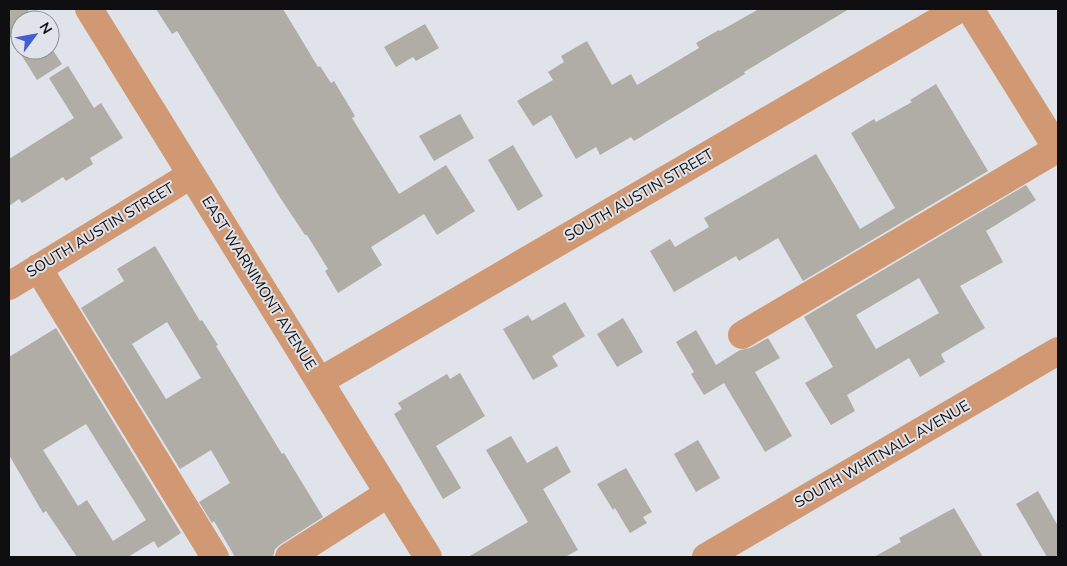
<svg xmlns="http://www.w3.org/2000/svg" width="1067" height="566" viewBox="0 0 1067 566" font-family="'Nunito Sans',sans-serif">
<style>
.building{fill:#b0aca6;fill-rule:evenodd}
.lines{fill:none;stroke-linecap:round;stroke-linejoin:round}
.minor{stroke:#d19973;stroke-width:28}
.labels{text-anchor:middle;stroke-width:4;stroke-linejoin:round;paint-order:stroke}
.street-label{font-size:15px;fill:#0f0f11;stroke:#e1e3ea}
</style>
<rect width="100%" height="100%" fill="#e1e3ea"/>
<!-- building -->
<g class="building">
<polygon points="9,9 27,9 34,20 20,20 20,50 50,50 50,46 62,64 37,80 9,35"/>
<polygon points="156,9 283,9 318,67 320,66 331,83 334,81 355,116 352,118 399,194 446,165 475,211 437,235 424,214 371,247 382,265 338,293 325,271 328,269 307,235 305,235 281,199 177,31 172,34"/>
<polygon points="759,9 849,9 744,72 745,74 634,141 631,137 600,155 596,147 576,159 551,115 533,126 517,101 553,80 548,72 564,62 561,56 587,41 612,85 631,74 637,85 699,48 696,43 719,30 720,31"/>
<polygon points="425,24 439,48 416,61 413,57 396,67 384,47"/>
<polygon points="68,66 94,108 101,103 123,138 90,158 93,164 66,181 63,177 22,203 19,199 9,206 9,159 74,118 49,78"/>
<polygon points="936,84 988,171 803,281 778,238 739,261 736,256 674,292 650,251 670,239 675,247 709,227 704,218 816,154 860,229 895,208 851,133 874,119 876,122 912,102 910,100"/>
<polygon points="460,114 474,138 434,161 419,136"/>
<polygon points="513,145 543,196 518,211 488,160"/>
<path d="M1026 185 1036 200 986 231 1003 262 960 286 985 328 941 354 945 362 920 377 909 358 847 395 855 411 831 425 805 383 833 367 804 317ZM919 278 939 313 876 349 856 315Z"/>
<path d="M155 246 200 321 202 320 218 345 216 346 282 454 284 453 323 517 281 544 275 549 273 557H235L214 521 212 523 199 502 230 483 211 450 180 469 81 308 124 281 117 269ZM167 322 201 378 166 399 132 344Z"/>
<polygon points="565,302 585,336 552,356 558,366 533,380 503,329 528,315 532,321"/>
<polygon points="623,318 643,352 617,367 597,334"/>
<path d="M56 328 181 533 158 548 154 541 128 557H77L46 511 43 513 9 455V357ZM86 424 146 520 113 541 87 500 78 506 43 450Z"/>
<polygon points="696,330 716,365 740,350 750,348 768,338 780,358 755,372 792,436 765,452 724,383 704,395 691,374 694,372 676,342"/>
<polygon points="460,373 485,416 436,446 461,488 443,499 394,414 402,409 398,403 447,374 450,379"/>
<polygon points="511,436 527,463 557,446 571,472 543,489 578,550 565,557 468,557 528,522 486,450"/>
<polygon points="698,440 720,478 696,492 674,454"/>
<polygon points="626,468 652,512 643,517 647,523 630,533 615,508 613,510 597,484"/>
<polygon points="1038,491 1058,526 1058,557 1047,557 1016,504"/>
<polygon points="954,508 983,557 874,557 901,542 899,538"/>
</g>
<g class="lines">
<!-- minor -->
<g class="minor">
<polyline points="89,9 428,557"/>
<polyline points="970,9 1058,150"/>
<polyline points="38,268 215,557"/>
<polyline points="9,286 191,175"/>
<polyline points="742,335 1057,149"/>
<polyline points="320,381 959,9"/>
<polyline points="289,557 389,493"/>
<polyline points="706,557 1058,351"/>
</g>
</g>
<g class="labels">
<!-- street labels -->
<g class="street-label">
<text transform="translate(639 195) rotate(-30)" y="5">SOUTH AUSTIN STREET</text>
<text transform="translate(100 230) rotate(-31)" y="5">SOUTH AUSTIN STREET</text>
<text transform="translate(259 283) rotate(58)" y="5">EAST WARNIMONT AVENUE</text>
<text transform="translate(882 454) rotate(-30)" y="5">SOUTH WHITNALL AVENUE</text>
</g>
</g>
<!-- border -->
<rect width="1067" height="566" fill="none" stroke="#0f0f11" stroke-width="20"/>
<!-- north arrow -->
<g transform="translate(35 35) rotate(58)"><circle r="24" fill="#e1e3ea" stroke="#8d8e93"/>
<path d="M0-4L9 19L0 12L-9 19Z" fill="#435ed1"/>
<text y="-8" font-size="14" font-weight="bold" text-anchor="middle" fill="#0f0f11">N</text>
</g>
</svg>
